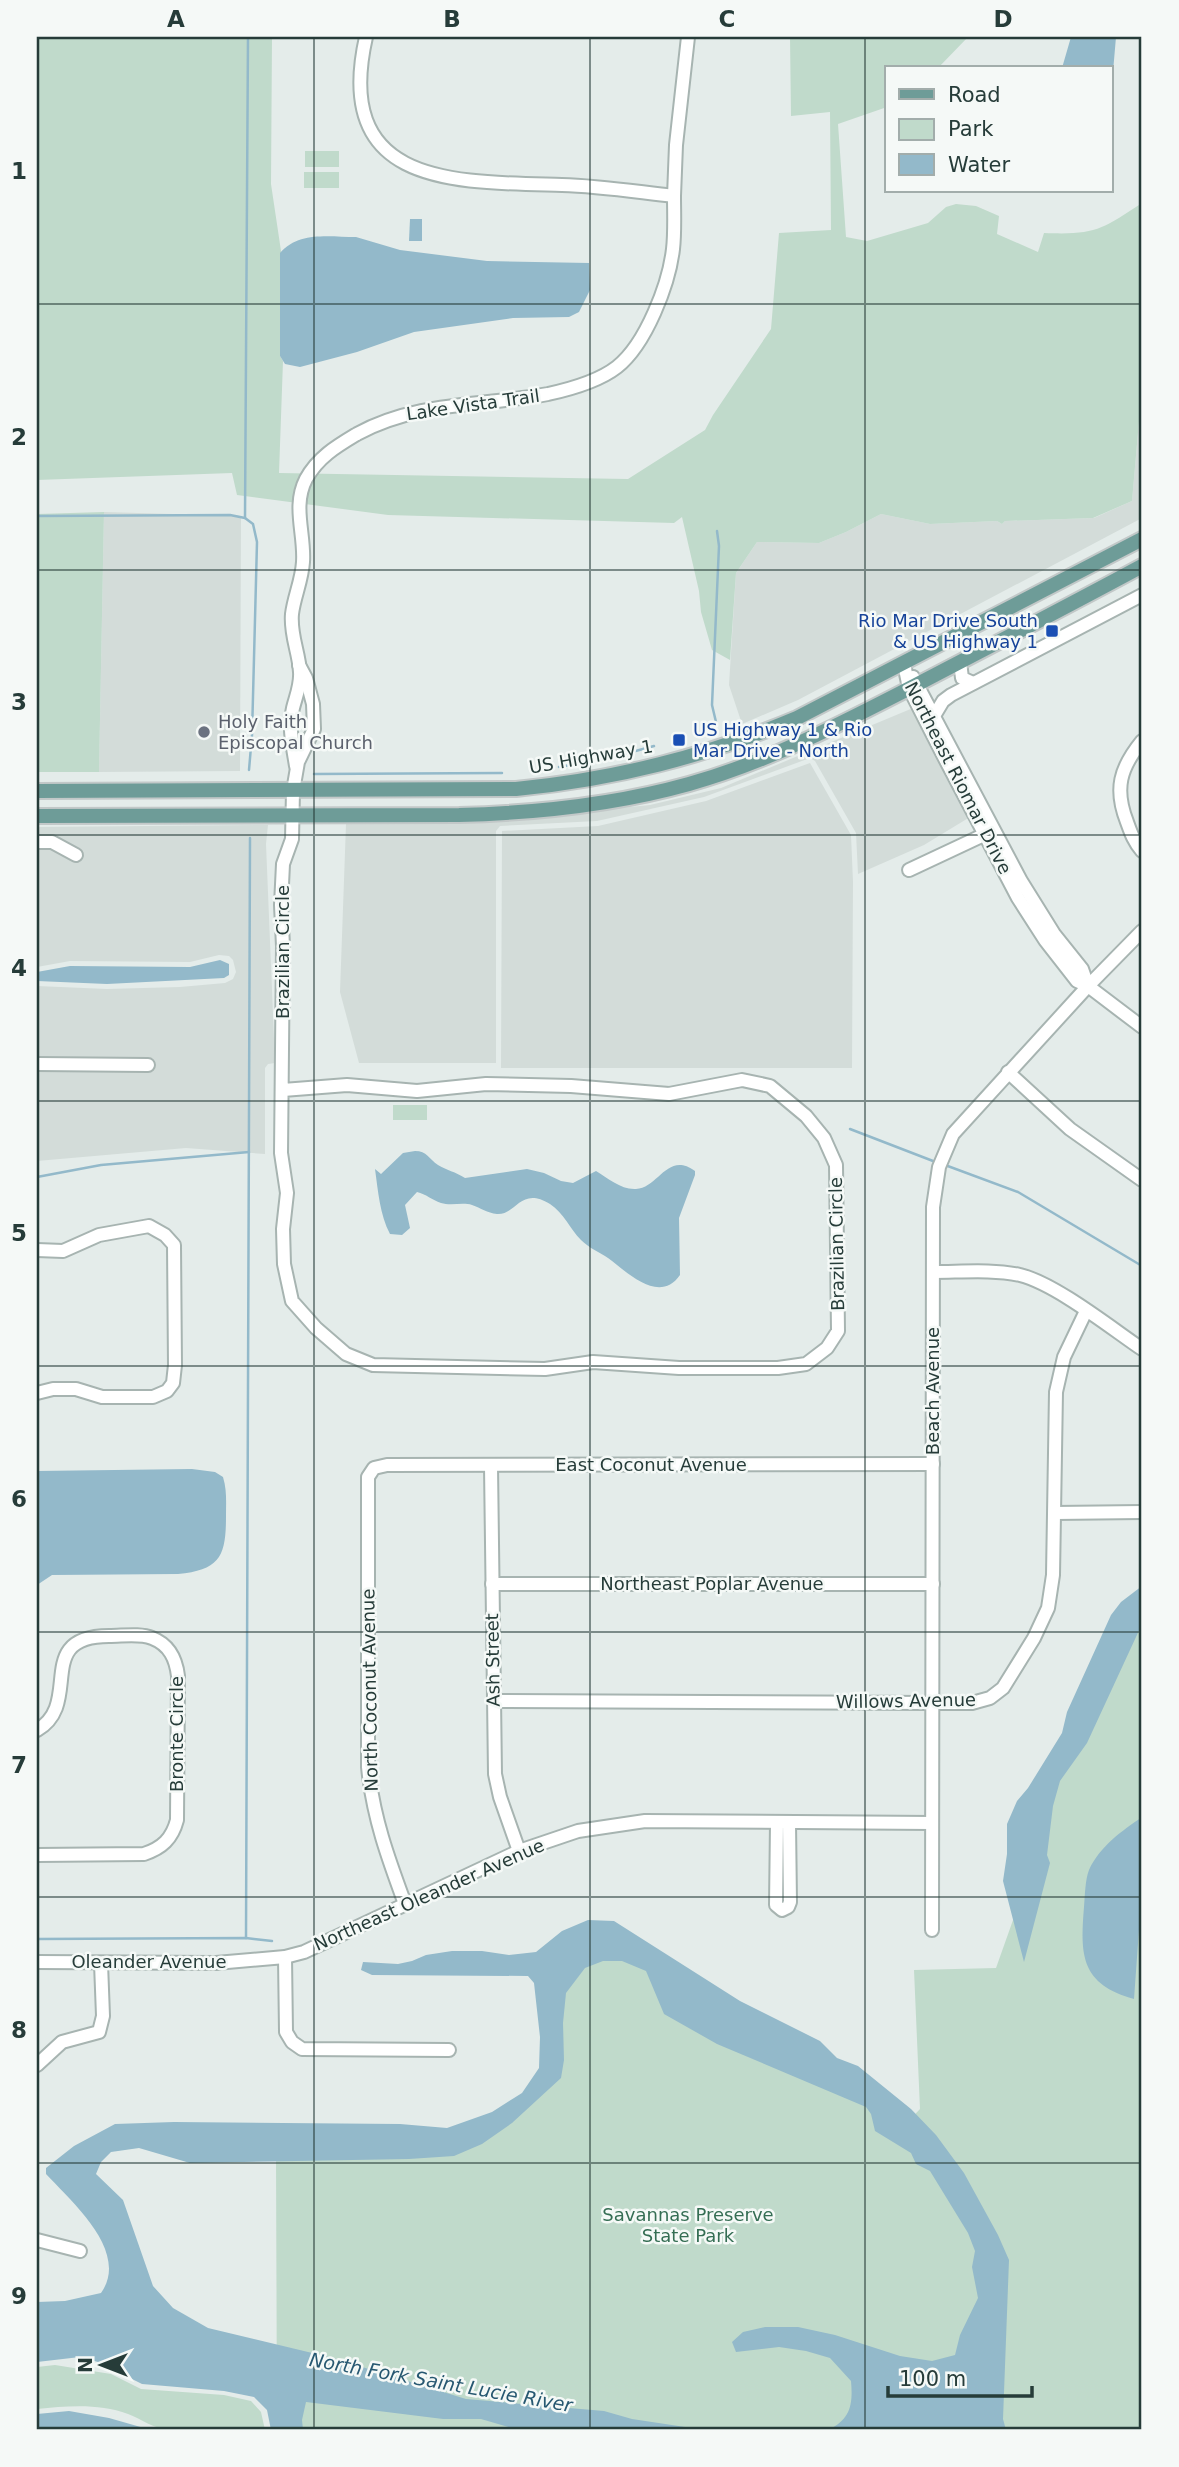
<svg xmlns="http://www.w3.org/2000/svg" width="1179" height="2467" viewBox="0 0 1179 2467" font-family="'DejaVu Sans',sans-serif">
<style>
.built{fill:#d3dcd9}
.green{fill:#c0dacb}
.water{fill:#93b9ca}
.lines{fill:none;stroke-linecap:round;stroke-linejoin:round}
.stream{stroke:#93b9ca;stroke-width:2.5}
.minor-casing{stroke:#a7b4b1;stroke-width:16}
.major-casing{stroke:#c2c8c8;stroke-width:18}
.minor{stroke:#fff;stroke-width:12}
.major{stroke:#6e9c98;stroke-width:14}
.grid{fill:none;stroke:#263c39;stroke-width:2;stroke-opacity:0.55}
.transit-dot{fill:#1a4fb4;stroke:#f5f9f7;stroke-width:2.5}
.worship-dot{fill:#6b7280;stroke:#f5f9f7;stroke-width:2.5}
.labels{text-anchor:middle;stroke-width:5;stroke-linejoin:round;paint-order:stroke}
.street-label{font-size:18px;fill:#263c39;stroke:#f5f9f7}
.transit-label{font-size:18px;fill:#164399;stroke:#f5f9f7;text-anchor:end}
.worship-label{font-size:18px;fill:#5b616d;stroke:#f5f9f7;text-anchor:start}
.park-label{font-size:18px;fill:#356e54;stroke:#f5f9f7}
.water-label{font-size:19px;font-style:italic;fill:#275871;stroke:#f5f9f7}
.neatline{fill:none;stroke:#263c39;stroke-width:2.5}
.grid-label{font-size:23px;text-anchor:middle;font-weight:bold;fill:#263c39}
</style>
<rect width="100%" height="100%" fill="#e4ecea"/>
<!-- built -->
<g class="built">
<polygon points="1142,387 1142,518 798,700 742,724 729,685 736,573 757,542 819,543 846,532 881,514 930,524 997,521 1002,524 1005,521 1094,518 1132,501"/>
<polygon points="104,512 241,516 240,771 99,772"/>
<polygon points="913,708 970,817 924,845 858,874 856,833 815,761 810,758 704,797 597,821 500,826 496,831 496,1063 359,1063 340,992 346,824 519,818 650,805 721,788"/>
<polygon points="810,763 851,835 853,882 852,1068 501,1068 502,831 598,826 706,801"/>
<polygon points="268,825 266,844 275,1063 268,1064 265,1068 265,1154 186,1148 37,1161 37,1069 153,1070 154,1060 37,1059 37,986 107,989 180,987 225,983 233,979 236,972 233,960 229,956 219,955 190,962 70,961 37,967 37,847 50,847 77,862 83,854 54,837 37,837 37,827"/>
</g>
<!-- green -->
<g class="green">
<path d="M37 37H272L271 184 281 251 280 356 283 361 279 473 628 479 705 430 713 415 771 329 779 233 831 230 830 112 791 116 790 37H968L938 68H887V107L838 124 846 237 867 241 928 223 946 207 956 204 976 206 999 216 997 234 1038 252 1044 233C1095 235 1101 230 1142 203V387L1132 501 1093 518 1005 521 1002 524 997 521 930 524 881 514 846 532 819 543 757 542 736 573 730 660 712 650 701 612 699 591 682 517 674 523 388 515 237 495 232 473 37 480Z"/>
<rect x="305" y="151" width="34" height="16"/>
<rect x="304" y="172" width="35" height="16"/>
<polygon points="104,512 99,772 37,772 37,514"/>
<rect x="393" y="1105" width="34" height="15"/>
<polygon points="1142,1610 1142,2430 277,2430 276,2156 421,2158 531,2095 550,2062 556,1980 608,1943 902,2128 920,2109 914,1970 996,1968 1018,1906 1027,1842"/>
<path d="M55 2365 111 2374 141 2389 224 2395 251 2401 261 2412 265 2430C234 2430 198 2434 168 2430 153 2428 141 2419 128 2414 99 2403 67 2406 37 2409V2367Z"/>
</g>
<!-- water -->
<g class="water">
<polygon points="1071,37 1116,37 1111,95 1111,68 1062,68"/>
<polygon points="410,219 422,219 422,241 409,241"/>
<path d="M356 237 400 250 487 261 589 263 590 290 579 312 569 317 513 318 414 332 357 352 300 367 285 364 280 356V253C299 231 329 237 356 237Z"/>
<polygon points="220,960 229,964 229,975 224,978 107,984 37,981 37,972 70,966 190,967"/>
<path d="M415 1151C427 1151 429 1159 438 1165 446 1170 456 1172 465 1178L527 1169 544 1173 561 1181 573 1183 596 1171C608 1178 621 1190 636 1189 659 1188 667 1151 695 1171V1175L679 1218 680 1275C659 1305 627 1272 608 1258 599 1252 589 1248 581 1240 570 1229 564 1213 550 1204 520 1186 517 1215 497 1214 487 1213 481 1208 472 1205 463 1202 451 1206 441 1203 432 1200 426 1194 417 1192L405 1205 410 1228 402 1235 390 1234C380 1215 378 1191 375 1169L381 1174 403 1153Z"/>
<path d="M192 1469 215 1472 223 1477C227 1490 226 1502 226 1516 226 1555 221 1570 178 1574L52 1575 37 1585V1471Z"/>
<polygon points="1142,1586 1142,1624 1087,1743 1060,1781 1053,1806 1047,1855 1050,1863 1024,1962 1003,1881 1007,1854 1007,1824 1017,1801 1028,1788 1062,1733 1067,1712 1111,1615 1121,1602"/>
<path d="M1142 1817V1888L1134 1999C1081 1984 1080 1956 1084 1907 1085 1896 1085 1880 1089 1870 1100 1846 1122 1831 1142 1817Z"/>
<path d="M588 1920 614 1921 740 2001 820 2041 837 2058 858 2066 911 2109 936 2135 964 2173 998 2235 1009 2260 1003 2419 1006 2430H828C851 2419 853 2404 851 2381L830 2358 806 2351 779 2347 736 2352 732 2342 743 2332 765 2327H798L835 2335 900 2356 932 2361 955 2355 960 2335 978 2298 972 2267 975 2251 968 2233 930 2171 916 2164 911 2153 875 2131 871 2114 866 2107 717 2044 664 2014 646 1971 622 1961H603L585 1968 566 1993 563 2023 564 2060 561 2078 512 2123 482 2144 454 2156 409 2159 190 2163 139 2148 111 2152 101 2162 96 2174 123 2200 153 2286 173 2308 208 2328 333 2358 466 2399 604 2411 632 2419 705 2430H519L481 2419H443L306 2402 302 2420 303 2430H271L267 2410 254 2397 224 2391 142 2384 98 2362 80 2357 37 2362V2302L65 2301 101 2293C130 2252 73 2203 46 2174V2168L74 2146 115 2124 174 2122 400 2124 447 2128 492 2112 522 2093 539 2068 540 2037 534 1983 528 1976 372 1975 361 1970 363 1962 398 1964 412 1961 426 1955 452 1951H482L509 1955 536 1952 562 1931Z"/>
<polygon points="69,2411 109,2418 151,2430 37,2430 37,2414"/>
</g>
<g class="lines">
<!-- stream -->
<g class="stream">
<polyline points="37,516 230,515 245,518 253,524 257,542 252,735 249,770"/>
<polyline points="245,518 248,37"/>
<polyline points="716,722 712,705 719,546 717,531"/>
<polyline points="559,767 606,759 654,746"/>
<polyline points="314,774 502,773"/>
<polyline points="850,1129 933,1161"/>
<polyline points="945,1165 1018,1192 1142,1266"/>
<polyline points="37,1177 101,1165 249,1152"/>
<polyline points="246,1938 250,838"/>
<polyline points="37,1939 246,1938 272,1941"/>
</g>
<!-- minor casing -->
<g class="minor-casing">
<g id="minor">
<path d="M366 37C332 187 455 182 562 185 600 186 637 192 674 196L676 145 688 37"/>
<polyline points="960,662 962,678 973,683"/>
<polyline points="904,664 909,688 942,753 1018,898 1045,940 1077,981 1088,986 1142,1027"/>
<polyline points="913,677 1021,881 1054,934 1082,969 1088,986"/>
<polyline points="934,716 943,701 951,695 1142,595"/>
<path d="M1142 741C1120 768 1114 789 1127 822 1131 833 1134 842 1142 851"/>
<path d="M296 766C293 747 288 727 293 708 296 696 301 685 300 672 299 652 290 635 292 614 294 597 302 580 303 562 305 534 292 506 306 479 318 457 337 446 357 434 417 401 484 406 548 394 571 389 599 381 617 367 646 344 669 284 673 249 675 232 674 213 674 196"/>
<polyline points="37,842 52,842 76,855"/>
<polyline points="909,870 990,832"/>
<polyline points="37,1064 148,1065"/>
<polyline points="1008,1072 1070,1129 1142,1180"/>
<polyline points="283,1090 347,1085 417,1091 486,1084 571,1086 669,1094 742,1080 770,1086 806,1116 824,1138 836,1165 838,1331 827,1348 806,1364 778,1368 679,1368 593,1362 545,1369 373,1365 346,1354 316,1328 292,1301 284,1264 283,1229 287,1193 281,1153 283,946 281,905 283,864 292,839 293,791 298,762 314,729 313,704 306,678 299,665"/>
<polyline points="37,1250 63,1251 99,1235 149,1226 165,1235 174,1245 175,1365 173,1383 167,1391 153,1397 102,1397 76,1389 53,1389 37,1393"/>
<path d="M933 1272C962 1272 992 1269 1020 1275 1056 1284 1111 1328 1142 1349"/>
<polyline points="491,1466 495,1774 500,1797 519,1851"/>
<polyline points="1055,1513 1142,1512"/>
<polyline points="492,1584 933,1584"/>
<polyline points="494,1701 933,1703 972,1703 990,1698 1003,1688 1034,1638 1048,1608 1053,1575 1056,1392 1064,1357 1086,1311"/>
<path d="M37 1730C84 1703 32 1636 109 1636 123 1636 140 1633 152 1638 170 1645 176 1659 178 1676L177 1820C172 1839 162 1848 144 1854L37 1855"/>
<polyline points="777,1823 776,1905 782,1910 788,1907 790,1902 789,1823"/>
<path d="M405 1904C388 1858 373 1817 368 1767V1477L374 1468 387 1465 933 1464"/>
<polyline points="932,1930 933,1207 939,1167 953,1134 1088,986 1142,931"/>
<polyline points="285,1957 286,2032 292,2042 302,2049 449,2050"/>
<polyline points="37,1962 216,1963 285,1957 304,1952 519,1851 578,1831 645,1821 932,1823"/>
<polyline points="37,2065 62,2042 99,2032 103,2016 101,1963"/>
<polyline points="37,2240 80,2251"/>
</g>
</g>
<!-- major casing -->
<g class="major-casing">
<g id="major">
<path d="M37 791 516 789C616 779 704 757 797 718L1142 539"/>
<path d="M37 816 459 815C537 813 614 805 689 784 768 762 840 724 912 687 989 647 1066 607 1142 566"/>
</g>
</g>
<!-- minor -->
<use href="#minor" class="minor"/>
<!-- major -->
<use href="#major" class="major"/>
</g>
<!-- grid -->
<path class="grid" d="M314 37V2430M590 37V2430M865 37V2430M37 304H1142M37 570H1142M37 835H1142M37 1101H1142M37 1366H1142M37 1632H1142M37 1897H1142M37 2163H1142"/>
<!-- markers -->
<g class="transit-dot">
<rect x="1045" y="624" width="14" height="14" rx="3.5"/>
<rect x="672" y="733" width="14" height="14" rx="3.5"/>
</g>
<circle class="worship-dot" cx="204" cy="732" r="7"/>
<g class="labels">
<!-- street labels -->
<g class="street-label">
<text transform="translate(473 405) rotate(-8)" y="6">Lake Vista Trail</text>
<text transform="translate(591 757) rotate(-10)" y="6">US Highway 1</text>
<text transform="translate(958 778) rotate(63)" y="6">Northeast Riomar Drive</text>
<text transform="translate(283 952) rotate(-90)" y="6">Brazilian Circle</text>
<text transform="translate(837 1244) rotate(-91)" y="6">Brazilian Circle</text>
<text transform="translate(933 1391) rotate(-90)" y="6">Beach Avenue</text>
<text x="651" y="1471">East Coconut Avenue</text>
<text x="712" y="1590">Northeast Poplar Avenue</text>
<text transform="translate(493 1660) rotate(-91)" y="6">Ash Street</text>
<text transform="translate(370 1690) rotate(-91)" y="6">North Coconut Avenue</text>
<text transform="translate(906 1701) rotate(-1)" y="6">Willows Avenue</text>
<text transform="translate(177 1734) rotate(-90)" y="6">Bronte Circle</text>
<text transform="translate(429 1895) rotate(-24)" y="6">Northeast Oleander Avenue</text>
<text x="149" y="1968">Oleander Avenue</text>
</g>
<!-- transit labels -->
<g class="transit-label">
<text x="1038" y="627">Rio Mar Drive South<tspan x="1038" dy="21">&amp; US Highway 1</tspan></text>
<text x="693" y="736" text-anchor="start">US Highway 1 &amp; Rio<tspan x="693" dy="21">Mar Drive - North</tspan></text>
</g>
<!-- worship labels -->
<g class="worship-label">
<text x="218" y="728">Holy Faith<tspan x="218" dy="21">Episcopal Church</tspan></text>
</g>
<!-- park labels -->
<g class="park-label">
<text x="688" y="2221">Savannas Preserve<tspan x="688" dy="21">State Park</tspan></text>
</g>
<!-- water labels -->
<g class="water-label">
<text transform="translate(441 2382) rotate(10)" y="7">North Fork Saint Lucie River</text>
</g>
</g>
<!-- border -->
<rect width="1179" height="2467" fill="none" stroke="#f5f9f7" stroke-width="77"/>
<!-- legend -->
<rect x="885" y="66" width="228" height="126" fill="#f5f9f7" stroke="#a2adab" stroke-width="2"/>
<rect x="899" y="89" width="35" height="10" fill="#6e9c98" stroke="#a2adab" stroke-width="2"/>
<text x="948" y="102" font-size="21" fill="#263c39">Road</text>
<rect x="899" y="119" width="35" height="21" fill="#c0dacb" stroke="#a2adab" stroke-width="2"/>
<text x="948" y="136" font-size="21" fill="#263c39">Park</text>
<rect x="899" y="154" width="35" height="21" fill="#93b9ca" stroke="#a2adab" stroke-width="2"/>
<text x="948" y="172" font-size="21" fill="#263c39">Water</text>
<!-- north arrow -->
<g transform="translate(102 2365) rotate(270)" stroke="#f5f9f7" stroke-width="5" paint-order="stroke">
<path d="M0-5L12 26L0 18L-12 26Z" fill="#263c39"/>
<text y="-10" font-size="19" font-weight="bold" text-anchor="middle" fill="#263c39">N</text>
</g>
<!-- scale -->
<path d="M888 2386v10h144v-10" fill="none" stroke="#263c39" stroke-width="3.5"/>
<text x="899" y="2386" font-size="21" fill="#263c39" stroke="#f5f9f7" stroke-width="5" paint-order="stroke">100 m</text>
<rect x="38" y="38" width="1102" height="2390" class="neatline"/>
<g class="grid-label">
<text x="176" y="27">A</text>
<text x="452" y="27">B</text>
<text x="727" y="27">C</text>
<text x="1003" y="27">D</text>
<text x="19" y="179">1</text>
<text x="19" y="445">2</text>
<text x="19" y="710">3</text>
<text x="19" y="976">4</text>
<text x="19" y="1241">5</text>
<text x="19" y="1507">6</text>
<text x="19" y="1773">7</text>
<text x="19" y="2038">8</text>
<text x="19" y="2304">9</text>
</g>
</svg>
